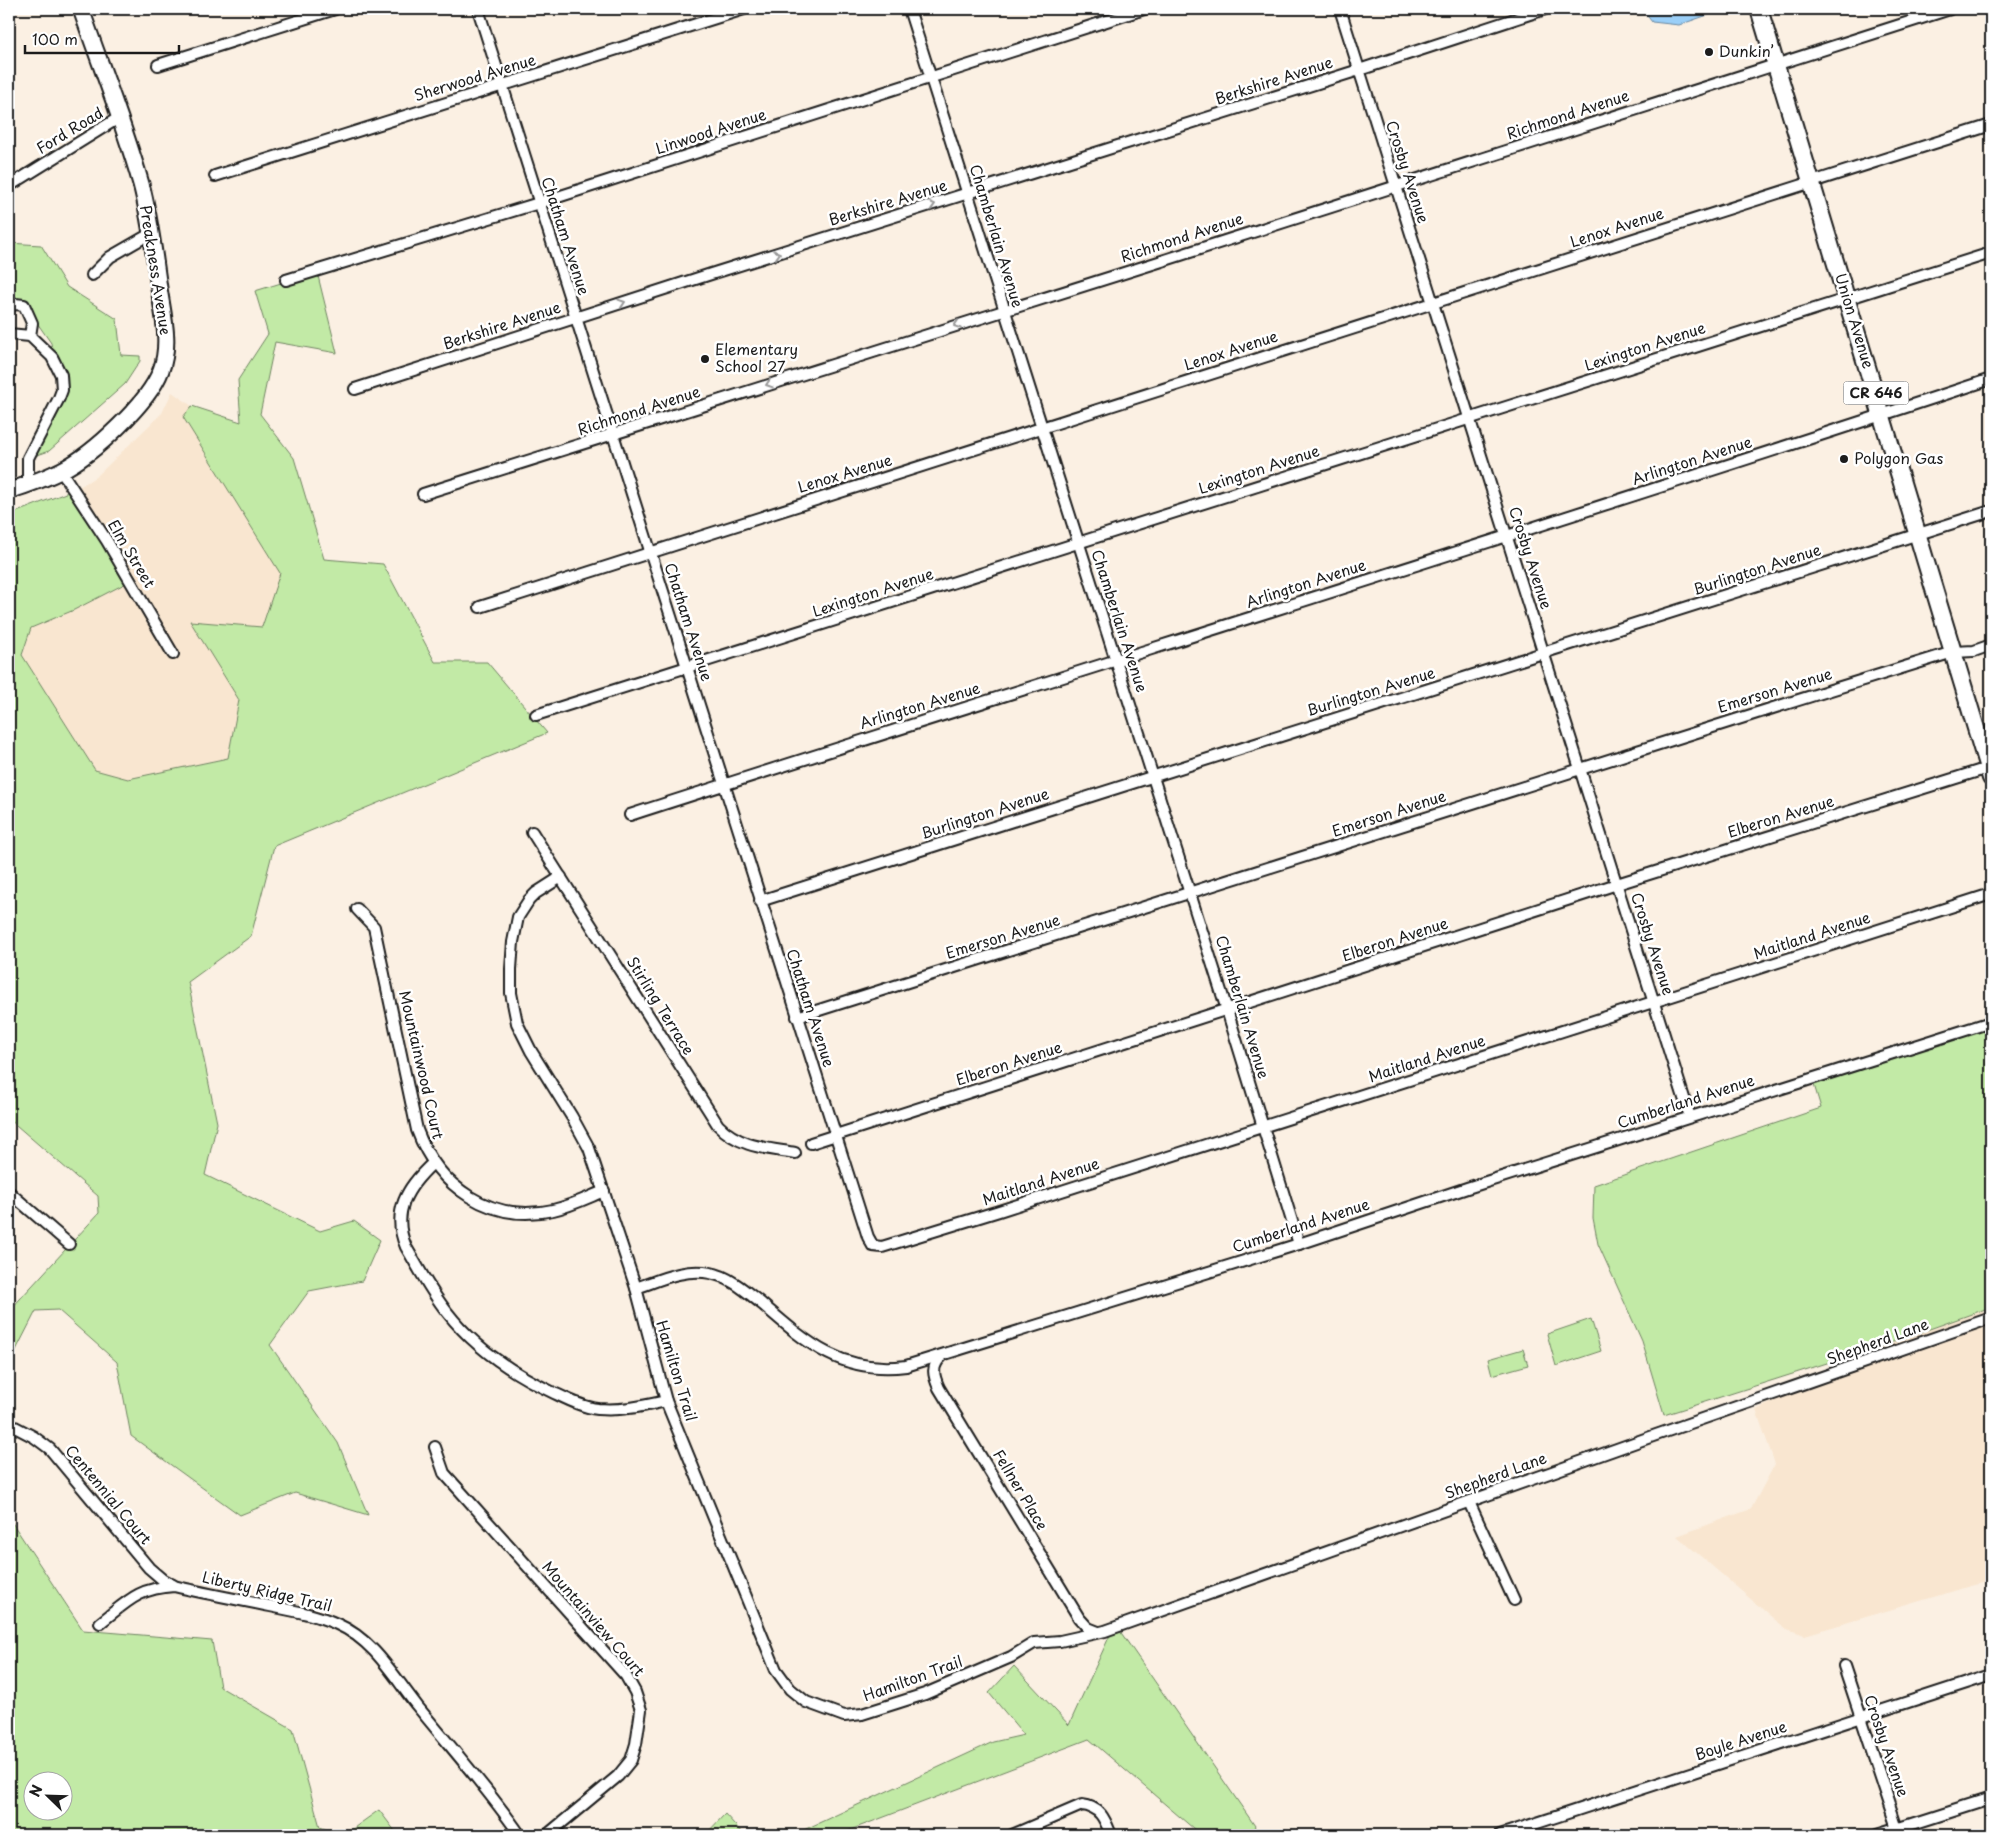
<svg xmlns="http://www.w3.org/2000/svg" width="2000" height="1844" viewBox="0 0 2000 1844" font-family="'Playpen Sans',sans-serif">
<style>
.built{fill:#f9e6d0}
.green{fill:#c2eaa6;stroke:#6f8361;fill-rule:evenodd}
.water{fill:#9acff8;stroke:#6887a0}
.lines{fill:none;stroke-linecap:round;stroke-linejoin:round}
.street-casing{stroke:#1c1c1c;stroke-width:14}
.secondary-casing{stroke:#1c1c1c;stroke-width:19}
.primary-casing{stroke:#1c1c1c;stroke-width:20}
.street{stroke:#fff;stroke-width:10}
.secondary{stroke:#fff;stroke-width:15}
.primary{stroke:#fff;stroke-width:16}
.oneway{stroke:#999}
.poi-dot{fill:#1c1c1c;stroke:#fff;stroke-width:2}
.labels{text-anchor:middle;stroke-width:5;stroke-linejoin:round;paint-order:stroke}
.shield{fill:#fff;stroke:#606060;stroke-width:1}
.shield-label{font-size:14px;font-weight:bold;fill:#1c1c1c}
.poi-label{font-size:15px;fill:#1c1c1c;stroke:#fff;text-anchor:start}
.street-label{font-size:15px;fill:#1c1c1c;stroke:#fff}
</style>
<rect width="100%" height="100%" fill="#fbf0e3"/>
<filter id="ink" filterUnits="userSpaceOnUse"><feTurbulence type="fractalNoise" baseFrequency=".02" numOctaves="2"/><feDisplacementMap in="SourceGraphic" scale="10" xChannelSelector="R" yChannelSelector="G"/><feConvolveMatrix kernelMatrix="1 2 1 2 8 2 1 2 1" color-interpolation-filters="sRGB"/></filter>
<g filter="url(#ink)">
<!-- built -->
<g class="built">
<polygon points="172,392 192,406 184,417 281,573 262,627 191,622 239,700 228,758 128,779 95,770 22,656 31,628 74,610 135,578 76,489 97,476 162,413"/>
<polygon points="1983,1310 1991,1336 1991,1580 1805,1635 1787,1629 1774,1619 1677,1536 1751,1509 1775,1464 1756,1410 1896,1341"/>
</g>
<!-- green -->
<g class="green">
<polygon points="9,243 41,245 67,287 117,319 121,355 140,356 140,361 125,384 49,451 29,458 59,391 51,343 31,314 9,296"/>
<polygon points="317,272 337,353 275,342 260,414 294,458 324,559 383,564 435,662 487,662 547,733 274,846 251,936 188,982 217,1123 205,1175 320,1231 354,1221 380,1240 362,1281 309,1291 270,1345 338,1443 368,1515 295,1493 240,1515 131,1436 117,1362 58,1310 36,1311 14,1354 9,1356 9,1311 99,1213 98,1196 9,1119 9,515 76,489 136,578 74,610 31,628 22,655 95,770 128,779 228,758 239,700 190,621 262,627 280,573 183,417 192,406 241,422 238,380 268,334 255,291"/>
<polygon points="1991,1023 1991,1307 1896,1341 1664,1415 1642,1341 1598,1244 1593,1218 1594,1185 1821,1108 1812,1078"/>
<polygon points="1591,1319 1601,1351 1556,1366 1547,1334"/>
<polygon points="1523,1349 1528,1365 1492,1375 1488,1359"/>
<path d="M9 1518 83 1630 212 1641 220 1687 293 1729 320 1827 340 1835H9ZM32 1782H62V1812H32Z"/>
<polygon points="1115,1624 1255,1826 1251,1835 1201,1835 1089,1739 837,1835 793,1835 993,1742 1024,1735 989,1693 1014,1666 1069,1725"/>
<polygon points="379,1810 398,1835 344,1835"/>
<polygon points="725,1814 744,1835 705,1835"/>
</g>
<!-- water -->
<polygon class="water" points="1642,9 1667,9 1674,11 1680,9 1725,9 1679,25 1652,22"/>
<g class="lines">
<!-- street casing -->
<g class="street-casing">
<g id="street">
<polyline points="478,9 868,1237 873,1246 882,1247 999,1211 1991,894"/>
<polyline points="909,9 1227,1010 1299,1244"/>
<polyline points="1340,9 1690,1117"/>
<polyline points="158,65 335,9"/>
<polyline points="215,176 744,9"/>
<polyline points="9,186 120,117"/>
<polyline points="92,275 110,257 150,234"/>
<polyline points="286,280 539,203 1144,9"/>
<polyline points="9,307 15,304 24,305 32,323 30,336"/>
<polyline points="9,334 30,336 52,357 61,375 62,390 59,398 28,458 28,484"/>
<polyline points="355,389 711,274 1359,70 1545,9"/>
<polyline points="61,471 107,541 173,654"/>
<polyline points="423,494 1162,261 1950,9"/>
<polyline points="480,607 1991,125"/>
<polyline points="536,715 1991,253"/>
<path d="M630 815C1083 669 1539 529 1991 379"/>
<path d="M532 832 718 1125C739 1147 766 1148 795 1153"/>
<polyline points="561,877 536,893 529,900 518,917 513,942 511,969 511,993 517,1023 531,1051 572,1117 589,1148 636,1288 666,1401 776,1670 790,1689 806,1702 844,1716 862,1714 925,1694 1011,1657 1034,1643 1060,1641 1105,1631 1656,1435 1991,1318"/>
<polyline points="760,901 1991,511"/>
<path d="M357 909 374 927 417 1130C438 1187 491 1224 553 1210 571 1206 587 1198 604 1191"/>
<path d="M797 1017C1183 896 1567 771 1953 652L1974 651 1991 645"/>
<polyline points="811,1143 1617,884 1988,768"/>
<path d="M433 1163C407 1187 391 1212 406 1247 419 1269 431 1292 447 1312 474 1347 512 1373 552 1392 567 1399 582 1407 598 1409 622 1411 643 1406 666 1401"/>
<polyline points="9,1192 69,1244"/>
<path d="M636 1288C660 1280 684 1268 710 1273 729 1276 747 1292 762 1304 808 1344 842 1374 906 1366L1299 1244 1467 1188 1991 1022"/>
<path d="M942 1356C931 1366 933 1375 939 1388L1079 1618 1088 1628 1098 1632"/>
<polyline points="15,1427 34,1437 50,1449 149,1568 163,1580 173,1585"/>
<polyline points="435,1447 444,1473 626,1676 635,1692 641,1710 636,1744 631,1760 618,1776 547,1835"/>
<polyline points="1469,1502 1514,1600"/>
<path d="M100 1623C127 1602 138 1588 174 1586 207 1594 241 1600 275 1607 296 1611 317 1615 337 1624 374 1640 394 1677 418 1707 453 1750 489 1790 520 1835"/>
<polyline points="1844,1666 1900,1835"/>
<path d="M1012 1835 1082 1805C1101 1807 1105 1820 1111 1835"/>
<polyline points="1500,1835 1991,1675"/>
<polyline points="1878,1835 1991,1799"/>
</g>
</g>
<!-- secondary casing -->
<g class="secondary-casing">
<path id="secondary" d="M9 491C26 485 45 479 62 470 93 454 149 403 161 370 171 344 163 315 159 288 154 254 150 217 141 184 124 124 101 67 81 9"/>
</g>
<!-- primary casing -->
<g class="primary-casing">
<polyline id="primary" points="1759,9 1991,778"/>
</g>
<!-- street -->
<use href="#street" class="street"/>
<!-- secondary -->
<use href="#secondary" class="secondary"/>
<!-- primary -->
<use href="#primary" class="primary"/>
</g>
<!-- one-way arrows -->
<defs><path id="oneway-chevron" d="M-2-3.5L2.5 0L-2 3.5" fill="none" stroke-width="1.6" stroke-linecap="round" stroke-linejoin="round" transform="scale(1.25)"/></defs>
<g class="oneway">
<use href="#oneway-chevron" transform="translate(932 205) rotate(-17)"/>
<use href="#oneway-chevron" transform="translate(777 254) rotate(-17)"/>
<use href="#oneway-chevron" transform="translate(622 303) rotate(-18)"/>
<use href="#oneway-chevron" transform="translate(957 325) rotate(162)"/>
<use href="#oneway-chevron" transform="translate(769 384) rotate(162)"/>
</g>
</g>
<!-- markers -->
<g class="poi-dot">
<circle cx="1709" cy="52" r="5"/>
<circle cx="705" cy="359" r="5"/>
<circle cx="1844" cy="459" r="5"/>
</g>
<g class="labels">
<!-- shield labels -->
<rect class="shield" x="1843.5" y="381.5" width="65" height="23" rx="4"/>
<g class="shield-label">
<text x="1876" y="398">CR 646</text>
</g>
<!-- poi labels -->
<g class="poi-label">
<text x="1719" y="57">Dunkin’</text>
<text x="715" y="355">Elementary<tspan x="715" dy="17">School 27</tspan></text>
<text x="1854" y="464">Polygon Gas</text>
</g>
<!-- street labels -->
<g class="street-label">
<text transform="translate(475 78) rotate(-17)" y="5">Sherwood Avenue</text>
<text transform="translate(1274 81) rotate(-18)" y="5">Berkshire Avenue</text>
<text transform="translate(1568 115) rotate(-18)" y="5">Richmond Avenue</text>
<text transform="translate(70 131) rotate(-31)" y="5">Ford Road</text>
<text transform="translate(711 132) rotate(-18)" y="5">Linwood Avenue</text>
<text transform="translate(1407 172) rotate(72)" y="5">Crosby Avenue</text>
<text transform="translate(888 203) rotate(-17)" y="5">Berkshire Avenue</text>
<text transform="translate(1617 228) rotate(-18)" y="5">Lenox Avenue</text>
<text transform="translate(565 236) rotate(72)" y="5">Chatham Avenue</text>
<text transform="translate(996 236) rotate(73)" y="5">Chamberlain Avenue</text>
<text transform="translate(1182 238) rotate(-18)" y="5">Richmond Avenue</text>
<text transform="translate(155 270) rotate(81)" y="5">Preakness Avenue</text>
<text transform="translate(1854 321) rotate(73)" y="5">Union Avenue</text>
<text transform="translate(502 326) rotate(-18)" y="5">Berkshire Avenue</text>
<text transform="translate(1645 347) rotate(-18)" y="5">Lexington Avenue</text>
<text transform="translate(1231 351) rotate(-18)" y="5">Lenox Avenue</text>
<text transform="translate(639 411) rotate(-18)" y="5">Richmond Avenue</text>
<text transform="translate(1692 461) rotate(-18)" y="5">Arlington Avenue</text>
<text transform="translate(1259 470) rotate(-18)" y="5">Lexington Avenue</text>
<text transform="translate(845 474) rotate(-17)" y="5">Lenox Avenue</text>
<text transform="translate(131 554) rotate(59)" y="5">Elm Street</text>
<text transform="translate(1530 558) rotate(72)" y="5">Crosby Avenue</text>
<text transform="translate(1757 570) rotate(-18)" y="5">Burlington Avenue</text>
<text transform="translate(1306 584) rotate(-18)" y="5">Arlington Avenue</text>
<text transform="translate(873 593) rotate(-18)" y="5">Lexington Avenue</text>
<text transform="translate(1119 621) rotate(72)" y="5">Chamberlain Avenue</text>
<text transform="translate(688 622) rotate(72)" y="5">Chatham Avenue</text>
<text transform="translate(1775 691) rotate(-17)" y="5">Emerson Avenue</text>
<text transform="translate(1371 692) rotate(-17)" y="5">Burlington Avenue</text>
<text transform="translate(920 706) rotate(-17)" y="5">Arlington Avenue</text>
<text transform="translate(985 814) rotate(-18)" y="5">Burlington Avenue</text>
<text transform="translate(1389 814) rotate(-18)" y="5">Emerson Avenue</text>
<text transform="translate(1781 817) rotate(-17)" y="5">Elberon Avenue</text>
<text transform="translate(1812 936) rotate(-18)" y="5">Maitland Avenue</text>
<text transform="translate(1003 937) rotate(-17)" y="5">Emerson Avenue</text>
<text transform="translate(1395 940) rotate(-18)" y="5">Elberon Avenue</text>
<text transform="translate(1652 944) rotate(72)" y="5">Crosby Avenue</text>
<text transform="translate(660 1006) rotate(58)" y="5">Stirling Terrace</text>
<text transform="translate(1242 1007) rotate(73)" y="5">Chamberlain Avenue</text>
<text transform="translate(810 1008) rotate(72)" y="5">Chatham Avenue</text>
<text transform="translate(1427 1059) rotate(-18)" y="5">Maitland Avenue</text>
<text transform="translate(1009 1064) rotate(-18)" y="5">Elberon Avenue</text>
<text transform="translate(421 1065) rotate(77)" y="5">Mountainwood Court</text>
<text transform="translate(1686 1102) rotate(-18)" y="5">Cumberland Avenue</text>
<text transform="translate(1041 1182) rotate(-18)" y="5">Maitland Avenue</text>
<text transform="translate(1301 1226) rotate(-18)" y="5">Cumberland Avenue</text>
<text transform="translate(1878 1342) rotate(-20)" y="5">Shepherd Lane</text>
<text transform="translate(676 1371) rotate(73)" y="5">Hamilton Trail</text>
<text transform="translate(1496 1476) rotate(-20)" y="5">Shepherd Lane</text>
<text transform="translate(1020 1490) rotate(59)" y="5">Fellner Place</text>
<text transform="translate(108 1495) rotate(50)" y="5">Centennial Court</text>
<text transform="translate(267 1592) rotate(13)" y="5">Liberty Ridge Trail</text>
<text transform="translate(593 1619) rotate(49)" y="5">Mountainview Court</text>
<text transform="translate(913 1679) rotate(-20)" y="5">Hamilton Trail</text>
<text transform="translate(1741 1741) rotate(-18)" y="5">Boyle Avenue</text>
<text transform="translate(1886 1746) rotate(71)" y="5">Crosby Avenue</text>
</g>
</g>
<!-- margin -->
<rect width="2000" height="1844" fill="none" stroke="#fff" stroke-width="30"/>
<rect x="15" y="15" width="1970" height="1814" fill="none" stroke="#1c1c1c" stroke-width="2" filter="url(#ink)"/>
<!-- north arrow -->
<g transform="translate(48 1796) rotate(293)"><circle r="24" fill="#ffffff" stroke="#a4a4a4"/>
<path d="M0-4L9 19L0 12L-9 19Z" fill="#1c1c1c"/>
<text y="-8" font-size="14" font-weight="bold" text-anchor="middle" fill="#1c1c1c">N</text>
</g>
<!-- scale -->
<path d="M25 45v8h154v-8" fill="none" stroke="#1c1c1c" stroke-width="2.5"/>
<text x="32" y="45" font-size="15" fill="#1c1c1c" stroke="#ffffff" stroke-width="4" paint-order="stroke">100 m</text>
</svg>
